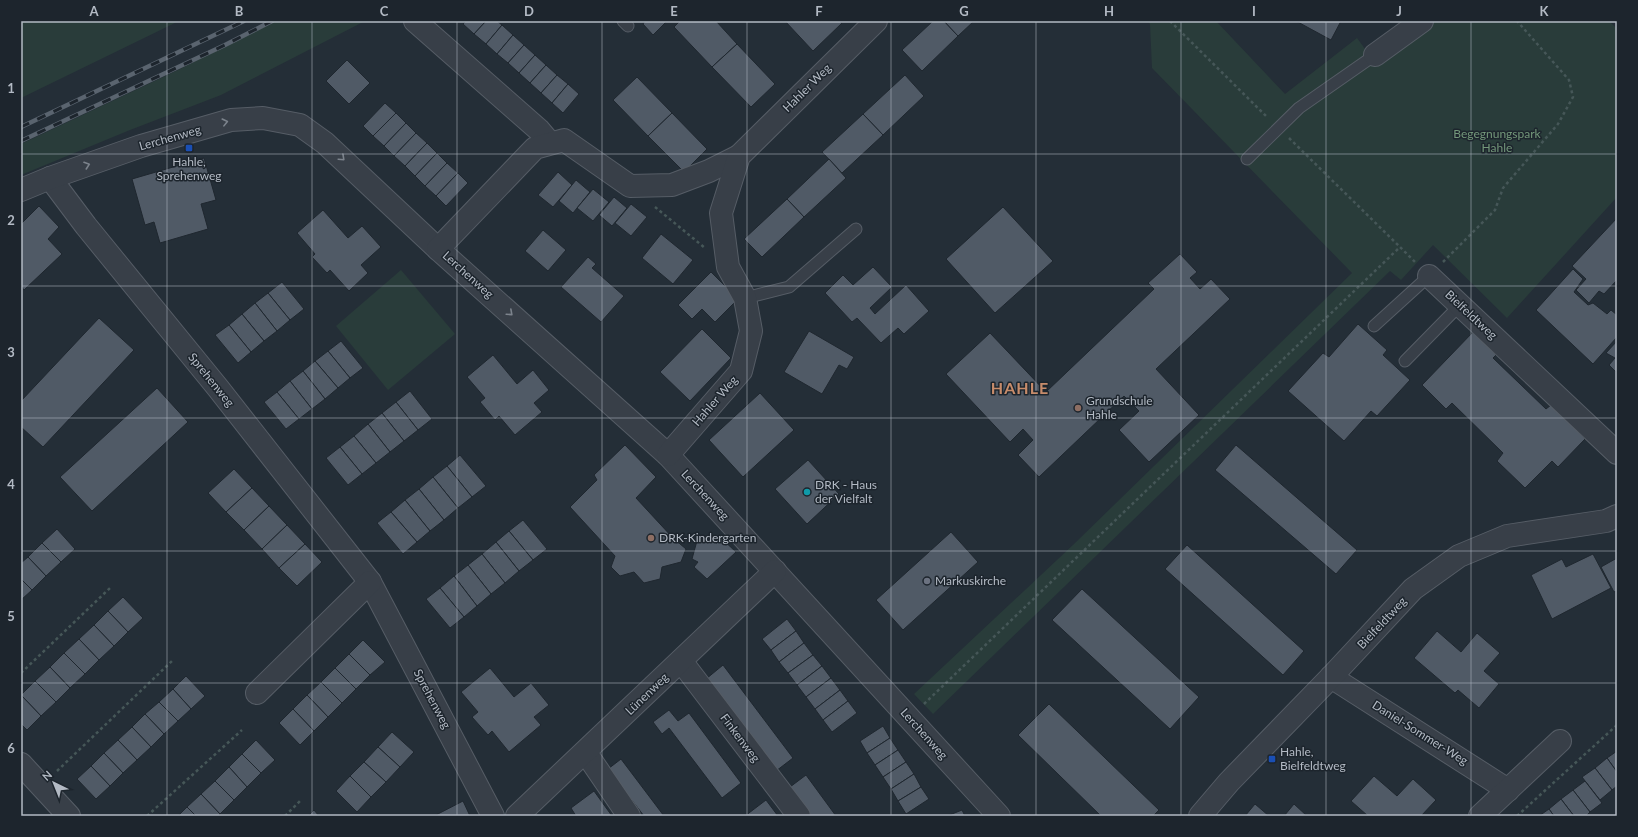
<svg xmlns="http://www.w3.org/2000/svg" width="1638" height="837" viewBox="0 0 1638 837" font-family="Lato,sans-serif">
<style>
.green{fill:#293c3a}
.building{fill:#505a66;stroke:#1f272f}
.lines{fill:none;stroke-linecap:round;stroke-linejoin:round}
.lane-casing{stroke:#565d66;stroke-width:13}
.street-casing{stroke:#565d66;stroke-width:24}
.path{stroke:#465758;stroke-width:2.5;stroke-dasharray:3 3;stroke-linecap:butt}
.lane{stroke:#383f48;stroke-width:11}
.street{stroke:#383f48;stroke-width:22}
.rail-casing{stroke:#5a646f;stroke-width:4.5}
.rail{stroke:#1d252d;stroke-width:3;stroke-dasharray:9;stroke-linecap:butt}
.oneway{stroke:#7c838c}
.grid{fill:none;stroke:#b3bac4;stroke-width:1;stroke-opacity:0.55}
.transit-dot{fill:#1a4fb4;stroke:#1d252d;stroke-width:1.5}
.education-dot{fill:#8d6e63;stroke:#1d252d;stroke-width:1.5}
.culture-dot{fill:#0f9aa8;stroke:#1d252d;stroke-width:1.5}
.worship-dot{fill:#6b7280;stroke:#1d252d;stroke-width:1.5}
.labels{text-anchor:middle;stroke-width:3;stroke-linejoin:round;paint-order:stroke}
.street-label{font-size:12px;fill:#b3bac4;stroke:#1d252d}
.park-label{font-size:12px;fill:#73977a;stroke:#1d252d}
.poi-label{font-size:12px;fill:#b3bac4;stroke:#1d252d;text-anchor:start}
.district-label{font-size:16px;font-weight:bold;letter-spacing:1px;fill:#c78c6b;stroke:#1d252d}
.neatline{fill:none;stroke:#b3bac4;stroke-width:1.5}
.grid-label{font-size:13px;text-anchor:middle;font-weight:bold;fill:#b3bac4}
</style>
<rect width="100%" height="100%" fill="#242e37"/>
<!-- green -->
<g class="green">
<polygon points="21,21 179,21 21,98"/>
<polygon points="276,21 365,21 221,95 130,130 21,175 21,144 178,70"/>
<polygon points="1148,21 1216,21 1285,94 1357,38 1374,61 1431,21 1609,21 1617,29 1617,197 1507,318 1433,245 1401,280 1390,271 933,714 914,694 1074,544 1352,273 1152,68 1150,24"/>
<polygon points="401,270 455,334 388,390 336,326"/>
</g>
<!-- building -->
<g class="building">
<polygon points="466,21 486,21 474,34 463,24"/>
<polygon points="486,21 497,21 502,25 486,44 474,34"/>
<polygon points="645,21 667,21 653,35 643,24"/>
<polygon points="680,21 716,21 737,44 712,67 674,27"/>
<polygon points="785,21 839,21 842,23 813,51"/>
<polygon points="933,21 944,21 958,36 922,71 902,50"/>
<polygon points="944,21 974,21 958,36"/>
<polygon points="1296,21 1341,21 1331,40"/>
<polygon points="502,25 513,35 497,54 486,44"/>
<polygon points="513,35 524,45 508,63 497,54"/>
<polygon points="737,44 775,84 751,107 712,67"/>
<polygon points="524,45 535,55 519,73 508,63"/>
<polygon points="535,55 546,65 530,83 519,73"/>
<polygon points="347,60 370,83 349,104 326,81"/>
<polygon points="546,65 557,75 541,93 530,83"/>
<polygon points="557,75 568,84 552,103 541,93"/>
<polygon points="905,75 924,96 883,135 863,114"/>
<polygon points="637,77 672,113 648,136 613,100"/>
<polygon points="568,84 579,94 563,113 552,103"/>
<polygon points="385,103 396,113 373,136 363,126"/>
<polygon points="396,113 406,123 384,146 373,136"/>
<polygon points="672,113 707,149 684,172 648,136"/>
<polygon points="863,114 883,135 842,173 822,152"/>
<polygon points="406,123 416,133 394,156 384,146"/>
<polygon points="416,133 427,143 405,166 394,156"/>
<polygon points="427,143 437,153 415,176 405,166"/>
<polygon points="437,153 447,163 425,186 415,176"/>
<polygon points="204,158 216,200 201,204 208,229 160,243 154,222 145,225 132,179"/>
<polygon points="829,159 846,178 804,217 787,199"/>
<polygon points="447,163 458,173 436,196 425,186"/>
<polygon points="558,172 572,185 553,207 538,195"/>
<polygon points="458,173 468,183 446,206 436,196"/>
<polygon points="576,180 590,192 573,213 559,201"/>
<polygon points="593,189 609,202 593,221 577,208"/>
<polygon points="614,197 627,208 612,226 599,215"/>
<polygon points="787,199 804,217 762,257 744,239"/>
<polygon points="631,204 647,217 631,236 615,223"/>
<polygon points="39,206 59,227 48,239 62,254 24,290 21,286 21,224"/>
<polygon points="1003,207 1053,261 995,313 946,259"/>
<polygon points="323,210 348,238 362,226 381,247 361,265 368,273 349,291 330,270 327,273 312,257 315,254 297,233"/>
<polygon points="1617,218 1617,280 1604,294 1599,291 1589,303 1576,290 1586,279 1572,266"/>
<polygon points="543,230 566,250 548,271 525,251"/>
<polygon points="661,234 693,260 673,284 642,258"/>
<polygon points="1180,254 1197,272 1190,278 1200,289 1211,279 1230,299 1156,369 1199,415 1149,462 1119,430 1139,411 1124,396 1039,477 1018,455 1033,440 1023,429 1010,442 946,374 990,333 1046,392 1154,289 1148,283"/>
<polygon points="588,257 596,264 592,268 624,296 601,322 561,287"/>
<polygon points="873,267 892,287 870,308 875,314 906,285 929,311 904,334 898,328 881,343 857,318 852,322 825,293 843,275 853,285"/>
<polygon points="1573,269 1583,279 1574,292 1588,305 1593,303 1607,314 1611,310 1617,315 1617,337 1593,364 1536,310"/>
<polygon points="711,272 738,299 715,322 702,309 692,319 678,305"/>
<polygon points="282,282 304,309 290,320 268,293"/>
<polygon points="268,293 290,320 277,331 255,303"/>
<polygon points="255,303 277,331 264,341 242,314"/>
<polygon points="242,314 264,341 251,352 229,325"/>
<polygon points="99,318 134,350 43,447 21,427 21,401"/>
<polygon points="1358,324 1387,350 1383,355 1410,380 1377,416 1371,411 1344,441 1288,391 1323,353 1329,357"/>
<polygon points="229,325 251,352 238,363 215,335"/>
<polygon points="702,329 731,358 690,401 660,372"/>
<polygon points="809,331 854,357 847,369 839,365 822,394 784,372"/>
<polygon points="1473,332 1496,355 1493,358 1546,409 1551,405 1585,439 1558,467 1552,461 1525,488 1497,461 1503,453 1452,403 1446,409 1422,385"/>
<polygon points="341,341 363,368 350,378 328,351"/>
<polygon points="1617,341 1617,373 1609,365 1615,358 1606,353"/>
<polygon points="328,351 350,378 338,388 315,361"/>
<polygon points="493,355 517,384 533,370 549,390 534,403 542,412 515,435 499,416 495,420 480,402 485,398 467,377"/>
<polygon points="315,361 338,388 325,399 303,371"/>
<polygon points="303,371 325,399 312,409 290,381"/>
<polygon points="290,381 312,409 299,419 277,392"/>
<polygon points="157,388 188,422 92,511 60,477"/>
<polygon points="410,391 432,419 418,430 396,402"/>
<polygon points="277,392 299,419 286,429 264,402"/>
<polygon points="760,393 794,430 743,477 709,440"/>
<polygon points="396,402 418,430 404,441 382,413"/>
<polygon points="382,413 404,441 390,452 368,424"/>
<polygon points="368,424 390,452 376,463 354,436"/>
<polygon points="354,436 376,463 362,474 340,447"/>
<polygon points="625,445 656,477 636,498 673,538 686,549 681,562 662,567 660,579 644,583 634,572 620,576 611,567 615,556 570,507 597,480 594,475"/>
<polygon points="1236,445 1357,550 1336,574 1215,470"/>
<polygon points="340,447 362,474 348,485 326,458"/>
<polygon points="460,455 486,486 472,497 447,466"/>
<polygon points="808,460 839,494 807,524 775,489"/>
<polygon points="447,466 472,497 458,508 433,477"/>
<polygon points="234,469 252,488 226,512 208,493"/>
<polygon points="433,477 458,508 444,520 419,489"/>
<polygon points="252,488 269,506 244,530 226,512"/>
<polygon points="419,489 444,520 430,531 405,500"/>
<polygon points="405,500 430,531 417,542 391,512"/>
<polygon points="269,506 287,525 262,549 244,530"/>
<polygon points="391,512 417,542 403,554 377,523"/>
<polygon points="523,520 547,549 533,560 509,531"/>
<polygon points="287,525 305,544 279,568 262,549"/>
<polygon points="57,529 75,549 61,562 42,543"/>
<polygon points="509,531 533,560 519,571 496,542"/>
<polygon points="951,532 978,562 903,630 876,600"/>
<polygon points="698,537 717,543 721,538 736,552 707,579 694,567 698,562 692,559"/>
<polygon points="496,542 519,571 505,583 482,554"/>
<polygon points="42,543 61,562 46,576 28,557"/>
<polygon points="305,544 322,562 297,586 279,568"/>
<polygon points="1187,545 1304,651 1283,675 1165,569"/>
<polygon points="482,554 505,583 491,594 468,565"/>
<polygon points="1593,554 1611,588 1552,619 1531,575 1562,559 1566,567"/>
<polygon points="28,557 46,576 32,590 21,579 21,563"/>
<polygon points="1617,558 1617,594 1616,591 1614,592 1601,567"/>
<polygon points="468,565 491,594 477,606 454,576"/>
<polygon points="454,576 477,606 464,617 440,588"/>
<polygon points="21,579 32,590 21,600"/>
<polygon points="440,588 464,617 450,628 426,599"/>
<polygon points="1082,589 1199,697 1170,729 1052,620"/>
<polygon points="123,597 143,618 128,632 108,611"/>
<polygon points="108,611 128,632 114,646 94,625"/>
<polygon points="787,619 796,631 771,650 762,639"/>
<polygon points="94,625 114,646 99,660 79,639"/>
<polygon points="796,631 804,643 779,662 771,650"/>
<polygon points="1437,631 1461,652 1477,633 1500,653 1484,671 1499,684 1479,708 1458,690 1455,693 1414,658"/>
<polygon points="79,639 99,660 85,674 64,653"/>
<polygon points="363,640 385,662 370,675 349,654"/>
<polygon points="804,643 813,655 788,673 779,662"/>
<polygon points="64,653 85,674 70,688 50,667"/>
<polygon points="349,654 370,675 356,689 335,668"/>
<polygon points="813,655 822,666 797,685 788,673"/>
<polygon points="723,665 793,758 776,771 706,679"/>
<polygon points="822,666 831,678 806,697 797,685"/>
<polygon points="50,667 70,688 56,702 35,681"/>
<polygon points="335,668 356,689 342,703 321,682"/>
<polygon points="490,668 514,697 531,683 549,705 534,717 541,725 509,752 492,731 488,735 472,717 478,712 461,692"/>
<polygon points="186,676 205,696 191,709 173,689"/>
<polygon points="831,678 840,690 815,709 806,697"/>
<polygon points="35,681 56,702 41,716 21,695"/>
<polygon points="321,682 342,703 328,717 307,695"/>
<polygon points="173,689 191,709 178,721 159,702"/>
<polygon points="840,690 848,701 823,720 815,709"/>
<polygon points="21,695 41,716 27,730 21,724"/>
<polygon points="307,695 328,717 314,731 293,709"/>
<polygon points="848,701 857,713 832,732 823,720"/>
<polygon points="159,702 178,721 164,734 145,714"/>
<polygon points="1049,704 1159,810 1153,816 1101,816 1018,735"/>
<polygon points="293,709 314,731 300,745 279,723"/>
<polygon points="669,710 678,721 689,713 741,783 722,798 669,728 662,734 653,722"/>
<polygon points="145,714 164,734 151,747 132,727"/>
<polygon points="883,726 890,738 867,753 860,741"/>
<polygon points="132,727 151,747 137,760 118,740"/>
<polygon points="392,732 414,752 400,767 378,747"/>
<polygon points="890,738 898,750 875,765 867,753"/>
<polygon points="118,740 137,760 123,773 104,753"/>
<polygon points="256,740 275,760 261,773 242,754"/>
<polygon points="378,747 400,767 386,782 364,762"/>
<polygon points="898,750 906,762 883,777 875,765"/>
<polygon points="1617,751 1617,772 1607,758"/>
<polygon points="104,753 123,773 110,786 91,766"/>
<polygon points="242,754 261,773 247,787 229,767"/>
<polygon points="1607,758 1617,772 1617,786 1612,790 1595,768"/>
<polygon points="621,759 664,816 644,816 608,769"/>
<polygon points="364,762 386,782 371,797 350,776"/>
<polygon points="906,762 914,774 891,789 883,777"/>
<polygon points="91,766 110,786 96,799 77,779"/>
<polygon points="229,767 247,787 234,800 215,781"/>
<polygon points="1595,768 1612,790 1600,800 1582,777"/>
<polygon points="914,774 921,787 898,801 891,789"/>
<polygon points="806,775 836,816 811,816 790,787"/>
<polygon points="350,776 371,797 357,812 336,791"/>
<polygon points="1374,776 1397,796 1413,779 1436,800 1421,816 1368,816 1351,801"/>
<polygon points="215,781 234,800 220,814 201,794"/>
<polygon points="1585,781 1602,803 1590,812 1573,790"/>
<polygon points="921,787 929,799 906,814 898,801"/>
<polygon points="1573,790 1590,812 1586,816 1574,816 1561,799"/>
<polygon points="594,791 612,816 576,816 571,808"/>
<polygon points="201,794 220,814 218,816 196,816 187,807"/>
<polygon points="1561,799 1574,816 1554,816 1549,809"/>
<polygon points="766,800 778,816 745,816"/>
<polygon points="463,801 470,816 434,816"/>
<polygon points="1255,804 1269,816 1245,816"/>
<polygon points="1294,804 1307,816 1284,816"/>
<polygon points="187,807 196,816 178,816"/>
<polygon points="1549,809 1554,816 1539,816"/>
<polygon points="314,810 319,816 308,816"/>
<polygon points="962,810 965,816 947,816"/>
</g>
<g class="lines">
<!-- lane casing -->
<g class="lane-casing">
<g id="lane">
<polyline points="623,21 628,26"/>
<polyline points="1247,159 1299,108 1375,55"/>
<polyline points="745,298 789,287 856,229"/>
<polyline points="1374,326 1429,276"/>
<polyline points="1405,361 1460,305"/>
</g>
</g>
<!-- street casing -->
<g class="street-casing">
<g id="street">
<polyline points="415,21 539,130 550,143"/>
<polyline points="1375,55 1422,21"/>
<polyline points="50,178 86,226 218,388 370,582 493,816"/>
<polyline points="21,190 50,178 141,146 231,120 263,118 300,125 325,143 438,249 668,455 999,816"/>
<polyline points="438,249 535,148 564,140 630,186 672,185 709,171 739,156"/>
<polyline points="1429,276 1617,453"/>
<polyline points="668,455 741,371 751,331 745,298 728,267 721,213 739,156 876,21"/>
<polyline points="681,661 799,816"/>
<polyline points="1331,677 1508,790"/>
<polyline points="257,693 370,582"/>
<polyline points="586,753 629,816"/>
<polyline points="21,764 69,816"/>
<polyline points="517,816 775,571"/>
<polyline points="1200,816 1229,782 1331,677 1413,589 1459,556 1507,536 1606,521 1617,516"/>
<polyline points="1480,816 1560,741"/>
</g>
</g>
<!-- path -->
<g class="path">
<polyline points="1170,21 1268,118"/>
<polyline points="1289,138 1400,247"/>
<polyline points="655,207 705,248"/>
<polyline points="1443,262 1495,210 1503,188 1558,124 1573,97 1569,80 1517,21"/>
<polyline points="21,673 110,588"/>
<polyline points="924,704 1400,247 1415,262"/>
<polyline points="57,771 172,661"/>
<polyline points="147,816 242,730"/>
<polyline points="285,816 300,801"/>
<polyline points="1517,816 1617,725"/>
</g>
<!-- lane -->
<use href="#lane" class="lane"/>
<!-- street -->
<use href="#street" class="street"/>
<!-- rail casing -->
<g class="rail-casing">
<g id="rail">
<polyline points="21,127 244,21"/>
<polyline points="21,141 225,45 272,21"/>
</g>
</g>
<!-- rail -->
<use href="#rail" class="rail"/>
</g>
<!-- one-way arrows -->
<defs><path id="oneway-chevron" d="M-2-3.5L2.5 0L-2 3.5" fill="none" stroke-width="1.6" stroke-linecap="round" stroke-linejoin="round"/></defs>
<g class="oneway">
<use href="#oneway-chevron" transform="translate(225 122) rotate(-14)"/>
<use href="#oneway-chevron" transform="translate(342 158) rotate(43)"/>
<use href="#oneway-chevron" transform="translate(87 165) rotate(-19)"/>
<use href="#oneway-chevron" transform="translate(510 313) rotate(42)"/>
</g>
<!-- grid -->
<path class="grid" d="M167 21V816M312 21V816M457 21V816M602 21V816M747 21V816M891 21V816M1036 21V816M1181 21V816M1326 21V816M1471 21V816M21 154H1617M21 286H1617M21 418H1617M21 551H1617M21 683H1617"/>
<!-- markers -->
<g class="transit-dot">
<rect x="185" y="144" width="8" height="8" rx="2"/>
<rect x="1268" y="755" width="8" height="8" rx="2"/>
</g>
<g class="education-dot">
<circle cx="1078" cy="408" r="4"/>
<circle cx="651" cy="538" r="4"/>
</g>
<circle class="culture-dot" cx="807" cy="492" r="4"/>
<circle class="worship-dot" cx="927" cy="581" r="4"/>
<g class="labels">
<!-- street labels -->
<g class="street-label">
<text transform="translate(807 88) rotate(-45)" y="4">Hahler Weg</text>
<text transform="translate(170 138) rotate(-16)" y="4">Lerchenweg</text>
<text transform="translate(468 275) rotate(42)" y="4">Lerchenweg</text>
<text transform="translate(1471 315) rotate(43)" y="4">Bielfeldtweg</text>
<text transform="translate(211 380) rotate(51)" y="4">Sprehenweg</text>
<text transform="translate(715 401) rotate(-49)" y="4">Hahler Weg</text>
<text transform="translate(705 495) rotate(47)" y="4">Lerchenweg</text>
<text transform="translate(1382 623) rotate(-47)" y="4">Bielfeldtweg</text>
<text transform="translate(647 694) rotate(-44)" y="4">Lünenweg</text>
<text transform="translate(432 699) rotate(62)" y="4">Sprehenweg</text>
<text transform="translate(1420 733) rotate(32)" y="4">Daniel-Sommer-Weg</text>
<text transform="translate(924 734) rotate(48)" y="4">Lerchenweg</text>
<text transform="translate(740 738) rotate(53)" y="4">Finkenweg</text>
</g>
<!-- park labels -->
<g class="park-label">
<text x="1497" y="138">Begegnungspark<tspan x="1497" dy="14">Hahle</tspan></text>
</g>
<!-- poi labels -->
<g class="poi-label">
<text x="189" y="166" text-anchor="middle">Hahle,<tspan x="189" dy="14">Sprehenweg</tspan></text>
<text x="1086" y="405">Grundschule<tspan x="1086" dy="14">Hahle</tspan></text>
<text x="815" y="489">DRK - Haus<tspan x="815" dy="14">der Vielfalt</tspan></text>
<text x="659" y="542">DRK-Kindergarten</text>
<text x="935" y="585">Markuskirche</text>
<text x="1280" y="756">Hahle,<tspan x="1280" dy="14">Bielfeldtweg</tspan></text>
</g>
<!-- district labels -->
<g class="district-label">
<text x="1020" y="394">HAHLE</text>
</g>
</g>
<!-- border -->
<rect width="1638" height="837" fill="none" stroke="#1d252d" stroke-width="44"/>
<!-- north arrow -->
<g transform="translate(54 783) rotate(317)" stroke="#1d252d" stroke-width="3" paint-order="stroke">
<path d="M0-3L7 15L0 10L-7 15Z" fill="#b3bac4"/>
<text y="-6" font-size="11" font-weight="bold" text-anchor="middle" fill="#b3bac4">N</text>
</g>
<rect x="22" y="22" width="1594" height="793" class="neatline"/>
<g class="grid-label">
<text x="94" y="16">A</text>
<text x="239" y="16">B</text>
<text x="384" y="16">C</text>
<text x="529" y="16">D</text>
<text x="674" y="16">E</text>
<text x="819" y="16">F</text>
<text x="964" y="16">G</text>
<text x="1109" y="16">H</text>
<text x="1254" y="16">I</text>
<text x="1399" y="16">J</text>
<text x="1544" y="16">K</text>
<text x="11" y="93">1</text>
<text x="11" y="225">2</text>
<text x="11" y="357">3</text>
<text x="11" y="489">4</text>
<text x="11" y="621">5</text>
<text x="11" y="753">6</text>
</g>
</svg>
